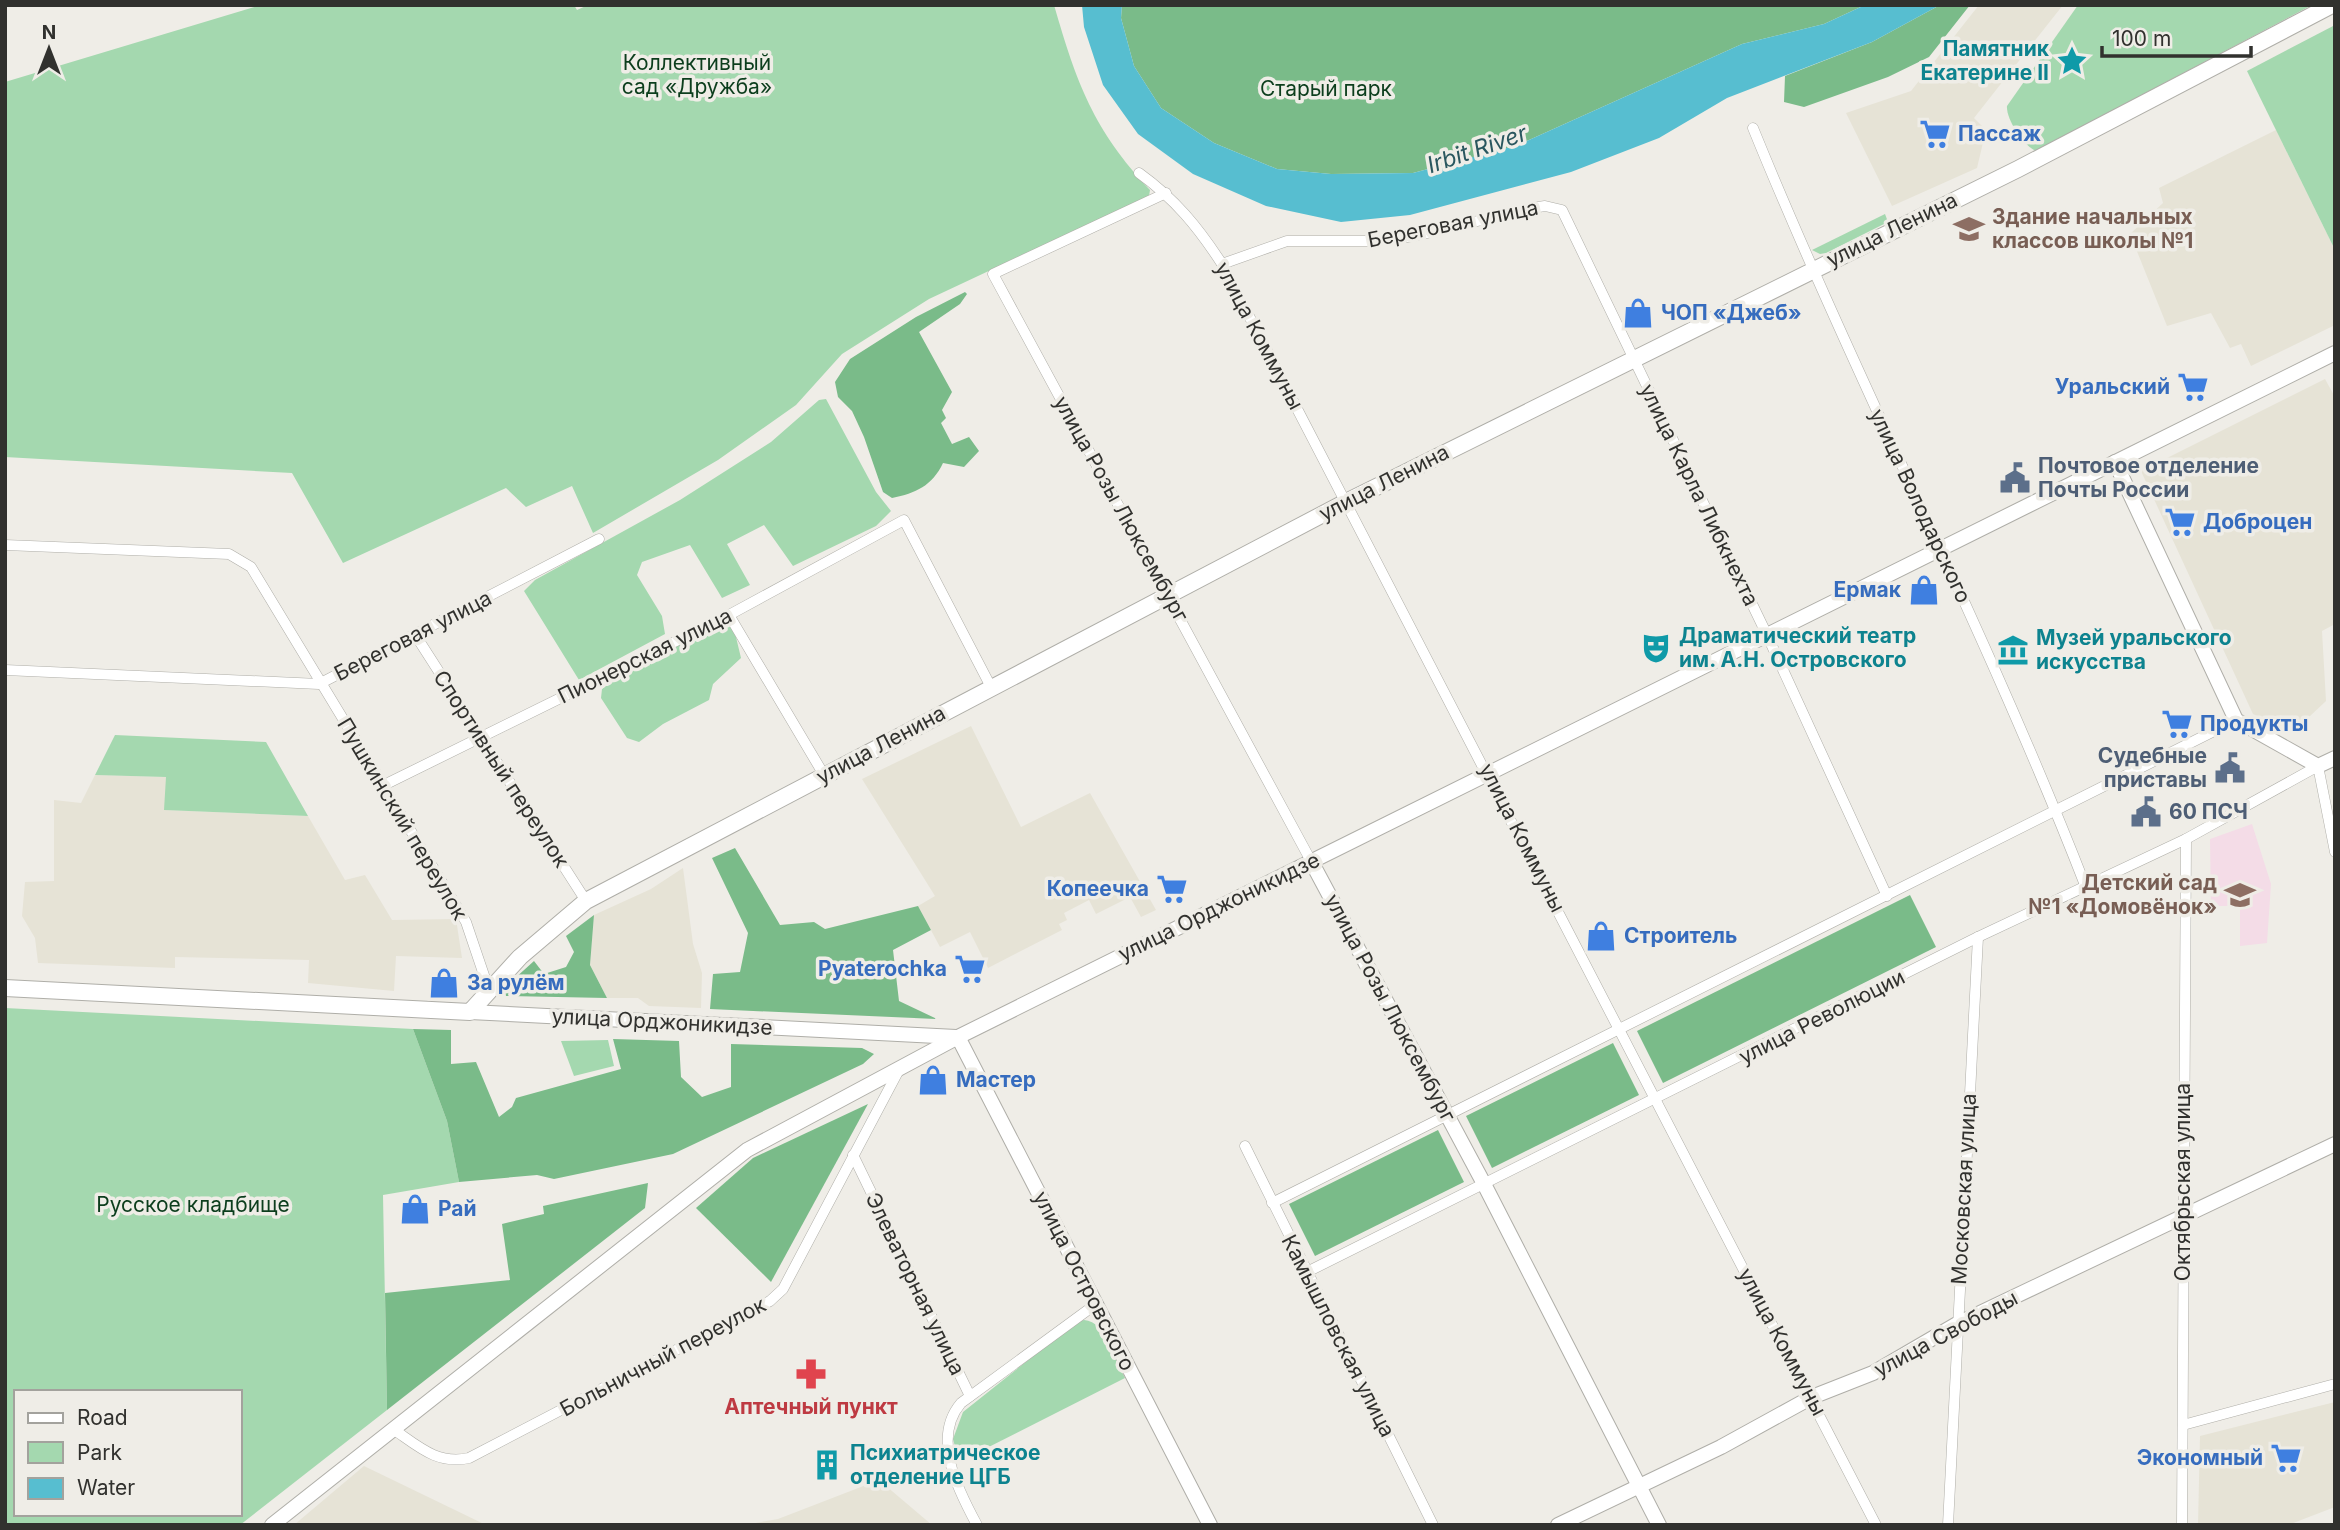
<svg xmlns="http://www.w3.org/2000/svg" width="2340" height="1530" viewBox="0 0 2340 1530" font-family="Inter,sans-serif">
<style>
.built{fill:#e6e3d6}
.education{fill:#f4dce7}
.green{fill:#a4d8af;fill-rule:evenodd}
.forest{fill:#7abb89}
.water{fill:#57bed0}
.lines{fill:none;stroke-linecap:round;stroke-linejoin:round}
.street-casing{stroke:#afaea8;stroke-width:11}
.secondary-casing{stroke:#afaea8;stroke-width:16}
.primary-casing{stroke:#afaea8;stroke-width:18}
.street{stroke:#fff;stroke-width:10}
.secondary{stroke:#fff;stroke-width:14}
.primary{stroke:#fff;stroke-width:16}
.labels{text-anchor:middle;stroke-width:7;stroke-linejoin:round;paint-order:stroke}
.culture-label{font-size:21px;font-weight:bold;fill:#0d838f;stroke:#efede7;text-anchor:start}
.park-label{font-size:21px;fill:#0c3e1d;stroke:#efede7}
.shop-label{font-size:21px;font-weight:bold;fill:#366cbe;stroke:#efede7;text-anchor:start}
.education-label{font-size:21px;font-weight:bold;fill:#785e54;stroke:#efede7;text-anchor:start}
.street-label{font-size:21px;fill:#31312e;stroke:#efede7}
.service-label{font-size:21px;font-weight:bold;fill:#4e5e75;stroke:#efede7;text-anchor:start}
.health-label{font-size:21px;font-weight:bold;fill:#be3a42;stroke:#efede7}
.water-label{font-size:23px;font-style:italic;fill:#2a575f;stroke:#efede7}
</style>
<rect width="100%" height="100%" fill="#efede7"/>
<!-- built -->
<g class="built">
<polygon points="1979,5 2063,5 1974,118 1986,130 1977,168 1892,206 1846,113 1911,91"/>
<polygon points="2276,130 2335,250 2335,325 2251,366 2241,344 2230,348 2211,313 2167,326 2130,234 2163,203 2159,188"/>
<polygon points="2325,379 2335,397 2335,624 2322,631 2326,701 2292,733 2253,714 2141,471"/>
<polygon points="971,726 1021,827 1090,793 1156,910 1141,917 1130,897 1096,914 1089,900 1064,913 1067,920 1059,924 1062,930 988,968 970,932 940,947 918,906 935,896 862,779"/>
<polygon points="95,775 167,777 165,810 308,816 345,880 365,875 392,920 456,919 462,958 396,956 394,991 308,983 309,960 175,957 175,968 38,963 35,938 22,916 25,882 54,881 54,800 81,803"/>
<polygon points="683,868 693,944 702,973 701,1008 649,1006 638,998 607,998 590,965 594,915 651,889"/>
<polygon points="2335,1402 2335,1507 2288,1525 2198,1525 2200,1436"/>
<polygon points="364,1466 486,1525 294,1525"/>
<polygon points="879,1480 932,1525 744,1525 778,1519"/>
</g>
<!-- education -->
<polygon class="education" points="2252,824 2271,884 2267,943 2240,946 2240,906 2211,906 2210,839"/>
<!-- green -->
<g class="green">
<path d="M261 5H574L577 10 588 5H1054C1077 84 1093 129 1150 190L1149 196 929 299 842 354 796 405 718 460 593 533 572 486 526 507 506 488 343 563 292 473 5 457V82Z"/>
<path d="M2078 5H2312L2036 151C2023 145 2006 119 2007 106Z"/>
<polygon points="2335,25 2335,250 2247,71"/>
<polygon points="1885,214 1888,222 1826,253 1820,254 1812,250"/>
<polygon points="826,399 876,492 891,511 876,526 793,566 764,525 727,544 750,585 722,598 690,545 642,562 637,575 662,616 665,634 579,680 524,591 535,580 680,500 771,442 819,400"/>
<polygon points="718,625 728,625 735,633 741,658 713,684 709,700 663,724 639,742 627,738 601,698 602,689 621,674"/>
<polygon points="115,735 266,742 308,816 164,810 166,777 95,775"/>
<path d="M5 1008 413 1029 447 1121 459 1182 383 1195 387 1410 240 1525H5ZM16 1392H240V1514H16Z"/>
<polygon points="608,1040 614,1066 574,1076 561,1041"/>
<path d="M1084 1320C1107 1322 1116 1359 1125 1378L959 1462 953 1439 963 1412 1076 1322Z"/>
</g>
<!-- forest -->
<g class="forest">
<polygon points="1122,5 1865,5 1824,24 1742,44 1518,145 1413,173 1331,174 1277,169 1214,143 1161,108 1134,66 1121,18"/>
<polygon points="1940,5 1970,5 1929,57 1888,77 1804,107 1784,102 1785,76 1872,42"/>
<path d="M965 292 967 294 960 304 919 332 952 392 942 410 946 418 941 423 952 444 969 437 979 451 964 467 943 463C932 486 916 493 892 498L883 492 864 437 852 411 838 397 835 382 850 359 916 317Z"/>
<polygon points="735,848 780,925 814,922 825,929 918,906 931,930 893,950 899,1001 937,1019 710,1009 713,974 740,972 748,933 712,858"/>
<polygon points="1910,895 1936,947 1663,1083 1637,1031"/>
<polygon points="594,915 590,965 607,998 506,996 504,988 534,961 544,974 566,967 574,952 566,936"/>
<polygon points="413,1029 451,1030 451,1064 476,1062 499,1117 512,1107 516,1098 621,1069 613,1039 679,1041 681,1077 702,1097 731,1087 731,1044 862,1048 874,1054 863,1064 673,1154 554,1179 537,1175 459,1182 447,1121"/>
<polygon points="1613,1043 1639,1095 1492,1168 1466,1116"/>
<polygon points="868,1104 771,1282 696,1208 753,1158"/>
<polygon points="1438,1130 1464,1182 1315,1256 1289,1204"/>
<polygon points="648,1183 645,1208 387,1410 385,1293 510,1280 502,1224 544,1214 543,1206"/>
</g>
<!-- water -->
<polygon class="water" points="1082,5 1122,5 1121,18 1134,66 1161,108 1214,143 1277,169 1331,174 1413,173 1518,145 1742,44 1824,24 1865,5 1940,5 1872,42 1727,98 1659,138 1571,172 1410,215 1341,222 1266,206 1193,174 1138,134 1103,85 1084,27"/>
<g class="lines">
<!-- street casing -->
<g class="street-casing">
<g id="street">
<path d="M1753 128C1857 383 1985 628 2085 885"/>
<path d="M1139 173C1175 199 1198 227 1222 264L1876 1525"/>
<polyline points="1166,193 993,274 1311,861"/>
<polyline points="1222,264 1287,241 1375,241 1415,236 1532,208 1545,206 1562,210 1767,635 1887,896"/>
<polyline points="5,545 229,554 251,567 466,922 489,990"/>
<polyline points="729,615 824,775"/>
<polyline points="416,636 586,901"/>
<polyline points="5,670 319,684 599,539"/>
<polyline points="382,786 729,615 904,520 991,687"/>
<polyline points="1245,1146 1433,1525"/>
<polyline points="853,1155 970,1396"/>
<polyline points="1272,1203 2236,720"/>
<polyline points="1307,1272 1978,937 2186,839 2318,766 2335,852"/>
<polyline points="2183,1425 2335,1384"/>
<path d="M393 1429C418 1446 437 1465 469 1458L770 1301 783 1289 900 1068"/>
<path d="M977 1525C958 1490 931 1438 961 1403L1096 1304"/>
<polyline points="1948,1525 1978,937"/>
<polyline points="2182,1525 2186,839"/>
</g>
</g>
<!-- secondary casing -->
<g class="secondary-casing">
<g id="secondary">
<polyline points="2115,462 2236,720 2318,766 2335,758"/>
<polyline points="1311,861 1483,1182 1659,1525"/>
<polyline points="470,1012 956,1037"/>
<polyline points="958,1037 1210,1525"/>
<polyline points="272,1525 747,1150 958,1037 2335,353"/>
<polyline points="1558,1525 1721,1447 1812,1397 1873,1373 1957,1324 2335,1144"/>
</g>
</g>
<!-- primary casing -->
<g class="primary-casing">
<polyline id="primary" points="5,988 470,1012 520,957 586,901 1346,502 2018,169 2332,5"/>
</g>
<!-- street -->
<use href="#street" class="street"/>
<!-- secondary -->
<use href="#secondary" class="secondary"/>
<!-- primary -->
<use href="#primary" class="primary"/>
</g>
<!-- icons -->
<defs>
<g id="sight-bare" transform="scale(2.415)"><path d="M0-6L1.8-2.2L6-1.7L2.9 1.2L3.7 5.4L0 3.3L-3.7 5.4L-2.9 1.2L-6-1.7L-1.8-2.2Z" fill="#0f9aa8" stroke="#efede7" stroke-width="2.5" paint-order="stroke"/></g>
<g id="supermarket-bare" transform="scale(2.415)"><path d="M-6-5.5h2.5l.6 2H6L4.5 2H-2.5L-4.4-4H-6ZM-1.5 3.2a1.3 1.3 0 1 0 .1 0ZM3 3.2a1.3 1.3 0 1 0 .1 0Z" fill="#3f7fe0" stroke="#efede7" stroke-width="2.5" paint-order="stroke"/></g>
<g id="school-bare" transform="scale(2.415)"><path d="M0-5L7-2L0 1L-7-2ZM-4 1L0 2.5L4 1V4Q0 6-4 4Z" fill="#8d6e63" stroke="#efede7" stroke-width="2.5" paint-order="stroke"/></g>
<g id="shop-bare" transform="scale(2.415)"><path d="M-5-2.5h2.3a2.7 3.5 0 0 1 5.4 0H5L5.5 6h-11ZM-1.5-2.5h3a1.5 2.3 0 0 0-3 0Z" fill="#3f7fe0" stroke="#efede7" stroke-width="2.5" paint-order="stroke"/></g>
<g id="civic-bare" transform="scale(2.415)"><path d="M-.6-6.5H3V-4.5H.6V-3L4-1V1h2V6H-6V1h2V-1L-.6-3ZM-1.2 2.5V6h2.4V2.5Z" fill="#5c6f8a" stroke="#efede7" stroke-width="2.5" paint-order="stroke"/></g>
<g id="theatre-bare" transform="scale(2.415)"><path d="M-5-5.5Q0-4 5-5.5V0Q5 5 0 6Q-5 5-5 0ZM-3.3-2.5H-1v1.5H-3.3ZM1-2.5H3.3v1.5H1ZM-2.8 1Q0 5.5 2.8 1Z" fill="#0f9aa8" stroke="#efede7" stroke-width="2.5" paint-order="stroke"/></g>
<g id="museum-bare" transform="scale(2.415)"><path d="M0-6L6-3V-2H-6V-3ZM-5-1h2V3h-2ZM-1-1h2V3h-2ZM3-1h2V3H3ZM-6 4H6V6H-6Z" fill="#0f9aa8" stroke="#efede7" stroke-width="2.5" paint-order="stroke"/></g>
<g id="pharmacy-bare" transform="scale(2.415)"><path d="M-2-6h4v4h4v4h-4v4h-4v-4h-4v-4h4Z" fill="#e0444e" stroke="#efede7" stroke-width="2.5" paint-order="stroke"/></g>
<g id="building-bare" transform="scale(2.415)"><path d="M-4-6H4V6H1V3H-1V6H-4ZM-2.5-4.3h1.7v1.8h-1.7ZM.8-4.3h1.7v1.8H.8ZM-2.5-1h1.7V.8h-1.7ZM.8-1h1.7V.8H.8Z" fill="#0f9aa8" stroke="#efede7" stroke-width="2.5" paint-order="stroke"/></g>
</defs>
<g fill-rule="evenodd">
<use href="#sight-bare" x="2072" y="61"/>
<use href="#supermarket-bare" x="1935" y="134"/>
<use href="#school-bare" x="1969" y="229"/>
<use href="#shop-bare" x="1638" y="313"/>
<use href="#supermarket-bare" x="2193" y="387"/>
<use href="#civic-bare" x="2015" y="478"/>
<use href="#supermarket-bare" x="2180" y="522"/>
<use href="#shop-bare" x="1924" y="590"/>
<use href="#theatre-bare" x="1656" y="648"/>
<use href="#museum-bare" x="2013" y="650"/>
<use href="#supermarket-bare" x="2177" y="724"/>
<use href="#civic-bare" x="2230" y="768"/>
<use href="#civic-bare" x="2146" y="812"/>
<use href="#supermarket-bare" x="1172" y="889"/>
<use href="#school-bare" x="2240" y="895"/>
<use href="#shop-bare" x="1601" y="936"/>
<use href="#supermarket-bare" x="970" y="969"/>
<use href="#shop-bare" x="444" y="983"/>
<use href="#shop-bare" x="933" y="1080"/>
<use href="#shop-bare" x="415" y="1209"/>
<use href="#pharmacy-bare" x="811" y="1374"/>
<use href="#supermarket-bare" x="2286" y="1458"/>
<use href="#building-bare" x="827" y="1465"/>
</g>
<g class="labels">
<!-- culture labels -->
<g class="culture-label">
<text x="2049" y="56" text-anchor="end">Памятник<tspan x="2049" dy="24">Екатерине II</tspan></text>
<text x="1679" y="643">Драматический театр<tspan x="1679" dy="24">им. А.Н. Островского</tspan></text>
<text x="2036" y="645">Музей уральского<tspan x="2036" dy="24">искусства</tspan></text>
<text x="850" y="1460">Психиатрическое<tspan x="850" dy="24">отделение ЦГБ</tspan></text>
</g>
<!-- park labels -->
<g class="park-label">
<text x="697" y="70">Коллективный<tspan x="697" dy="24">сад «Дружба»</tspan></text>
<text x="1326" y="96">Старый парк</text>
<text x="193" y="1212">Русское кладбище</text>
</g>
<!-- shop labels -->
<g class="shop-label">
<text x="1958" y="141">Пассаж</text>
<text x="1661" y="320">ЧОП «Джеб»</text>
<text x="2170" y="394" text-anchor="end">Уральский</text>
<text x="2203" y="529">Доброцен</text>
<text x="1901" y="597" text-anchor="end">Ермак</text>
<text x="2200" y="731">Продукты</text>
<text x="1149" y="896" text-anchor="end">Копеечка</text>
<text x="1624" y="943">Строитель</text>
<text x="947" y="976" text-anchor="end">Pyaterochka</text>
<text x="467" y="990">За рулём</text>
<text x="956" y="1087">Мастер</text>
<text x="438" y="1216">Рай</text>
<text x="2263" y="1465" text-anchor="end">Экономный</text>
</g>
<!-- education labels -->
<g class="education-label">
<text x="1992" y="224">Здание начальных<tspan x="1992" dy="24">классов школы №1</tspan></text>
<text x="2217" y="890" text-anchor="end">Детский сад<tspan x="2217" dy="24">№1 «Домовёнок»</tspan></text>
</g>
<!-- street labels -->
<g class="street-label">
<text transform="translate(1453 224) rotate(-11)" y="7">Береговая улица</text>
<text transform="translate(1892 230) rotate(-26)" y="7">улица Ленина</text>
<text transform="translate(1259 336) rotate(62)" y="7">улица Коммуны</text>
<text transform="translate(1384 483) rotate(-27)" y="7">улица Ленина</text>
<text transform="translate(1699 495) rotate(64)" y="7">улица Карла Либкнехта</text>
<text transform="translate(1920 506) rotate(65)" y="7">улица Володарского</text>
<text transform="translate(1121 509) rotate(61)" y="7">улица Розы Люксембург</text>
<text transform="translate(413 636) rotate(-27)" y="7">Береговая улица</text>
<text transform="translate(645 656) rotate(-26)" y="7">Пионерская улица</text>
<text transform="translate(881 745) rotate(-28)" y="7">улица Ленина</text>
<text transform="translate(501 769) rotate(57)" y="7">Спортивный переулок</text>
<text transform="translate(402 819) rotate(59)" y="7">Пушкинский переулок</text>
<text transform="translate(1522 838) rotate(63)" y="7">улица Коммуны</text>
<text transform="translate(1219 907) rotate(-26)" y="7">улица Орджоникидзе</text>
<text transform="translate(1390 1008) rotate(62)" y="7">улица Розы Люксембург</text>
<text transform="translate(1822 1017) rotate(-27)" y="7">улица Революции</text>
<text transform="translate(662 1022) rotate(3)" y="7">улица Орджоникидзе</text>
<text transform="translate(2183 1182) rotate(-90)" y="7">Октябрьская улица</text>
<text transform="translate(1964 1189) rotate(-87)" y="7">Московская улица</text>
<text transform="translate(1084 1281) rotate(63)" y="7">улица Островского</text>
<text transform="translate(915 1284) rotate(64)" y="7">Элеваторная улица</text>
<text transform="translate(1946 1334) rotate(-28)" y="7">улица Свободы</text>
<text transform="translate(1338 1336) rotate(63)" y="7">Камышловская улица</text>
<text transform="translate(1782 1342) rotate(62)" y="7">улица Коммуны</text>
<text transform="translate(663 1357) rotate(-28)" y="7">Больничный переулок</text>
</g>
<!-- service labels -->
<g class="service-label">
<text x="2038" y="473">Почтовое отделение<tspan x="2038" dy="24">Почты России</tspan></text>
<text x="2207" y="763" text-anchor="end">Судебные<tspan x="2207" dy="24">приставы</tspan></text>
<text x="2169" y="819">60 ПСЧ</text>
</g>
<!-- health labels -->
<g class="health-label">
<text x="811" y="1414">Аптечный пункт</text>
</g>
<!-- water labels -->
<g class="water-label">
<text transform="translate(1477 149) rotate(-19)" y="8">Irbit River</text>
</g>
</g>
<!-- border -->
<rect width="2340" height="1530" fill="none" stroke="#31312e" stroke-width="14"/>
<!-- legend -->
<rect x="14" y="1390" width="228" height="126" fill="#efede7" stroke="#a3a29d" stroke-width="2"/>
<rect x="28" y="1413" width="35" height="10" fill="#ffffff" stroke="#a3a29d" stroke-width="2"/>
<text x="77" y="1425" font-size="21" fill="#31312e">Road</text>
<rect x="28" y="1442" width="35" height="21" fill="#a4d8af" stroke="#a3a29d" stroke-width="2"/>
<text x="77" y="1460" font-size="21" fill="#31312e">Park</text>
<rect x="28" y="1478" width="35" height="21" fill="#57bed0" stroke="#a3a29d" stroke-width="2"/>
<text x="77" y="1495" font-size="21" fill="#31312e">Water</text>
<!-- north arrow -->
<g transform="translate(49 49)" stroke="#efede7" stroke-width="5" paint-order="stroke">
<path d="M0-5L12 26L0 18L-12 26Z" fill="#31312e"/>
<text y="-10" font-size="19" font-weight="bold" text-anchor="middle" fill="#31312e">N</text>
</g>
<!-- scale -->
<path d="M2102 46v10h149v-10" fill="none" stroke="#31312e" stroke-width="3.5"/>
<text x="2112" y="46" font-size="21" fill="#31312e" stroke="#efede7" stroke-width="5" paint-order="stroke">100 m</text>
</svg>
